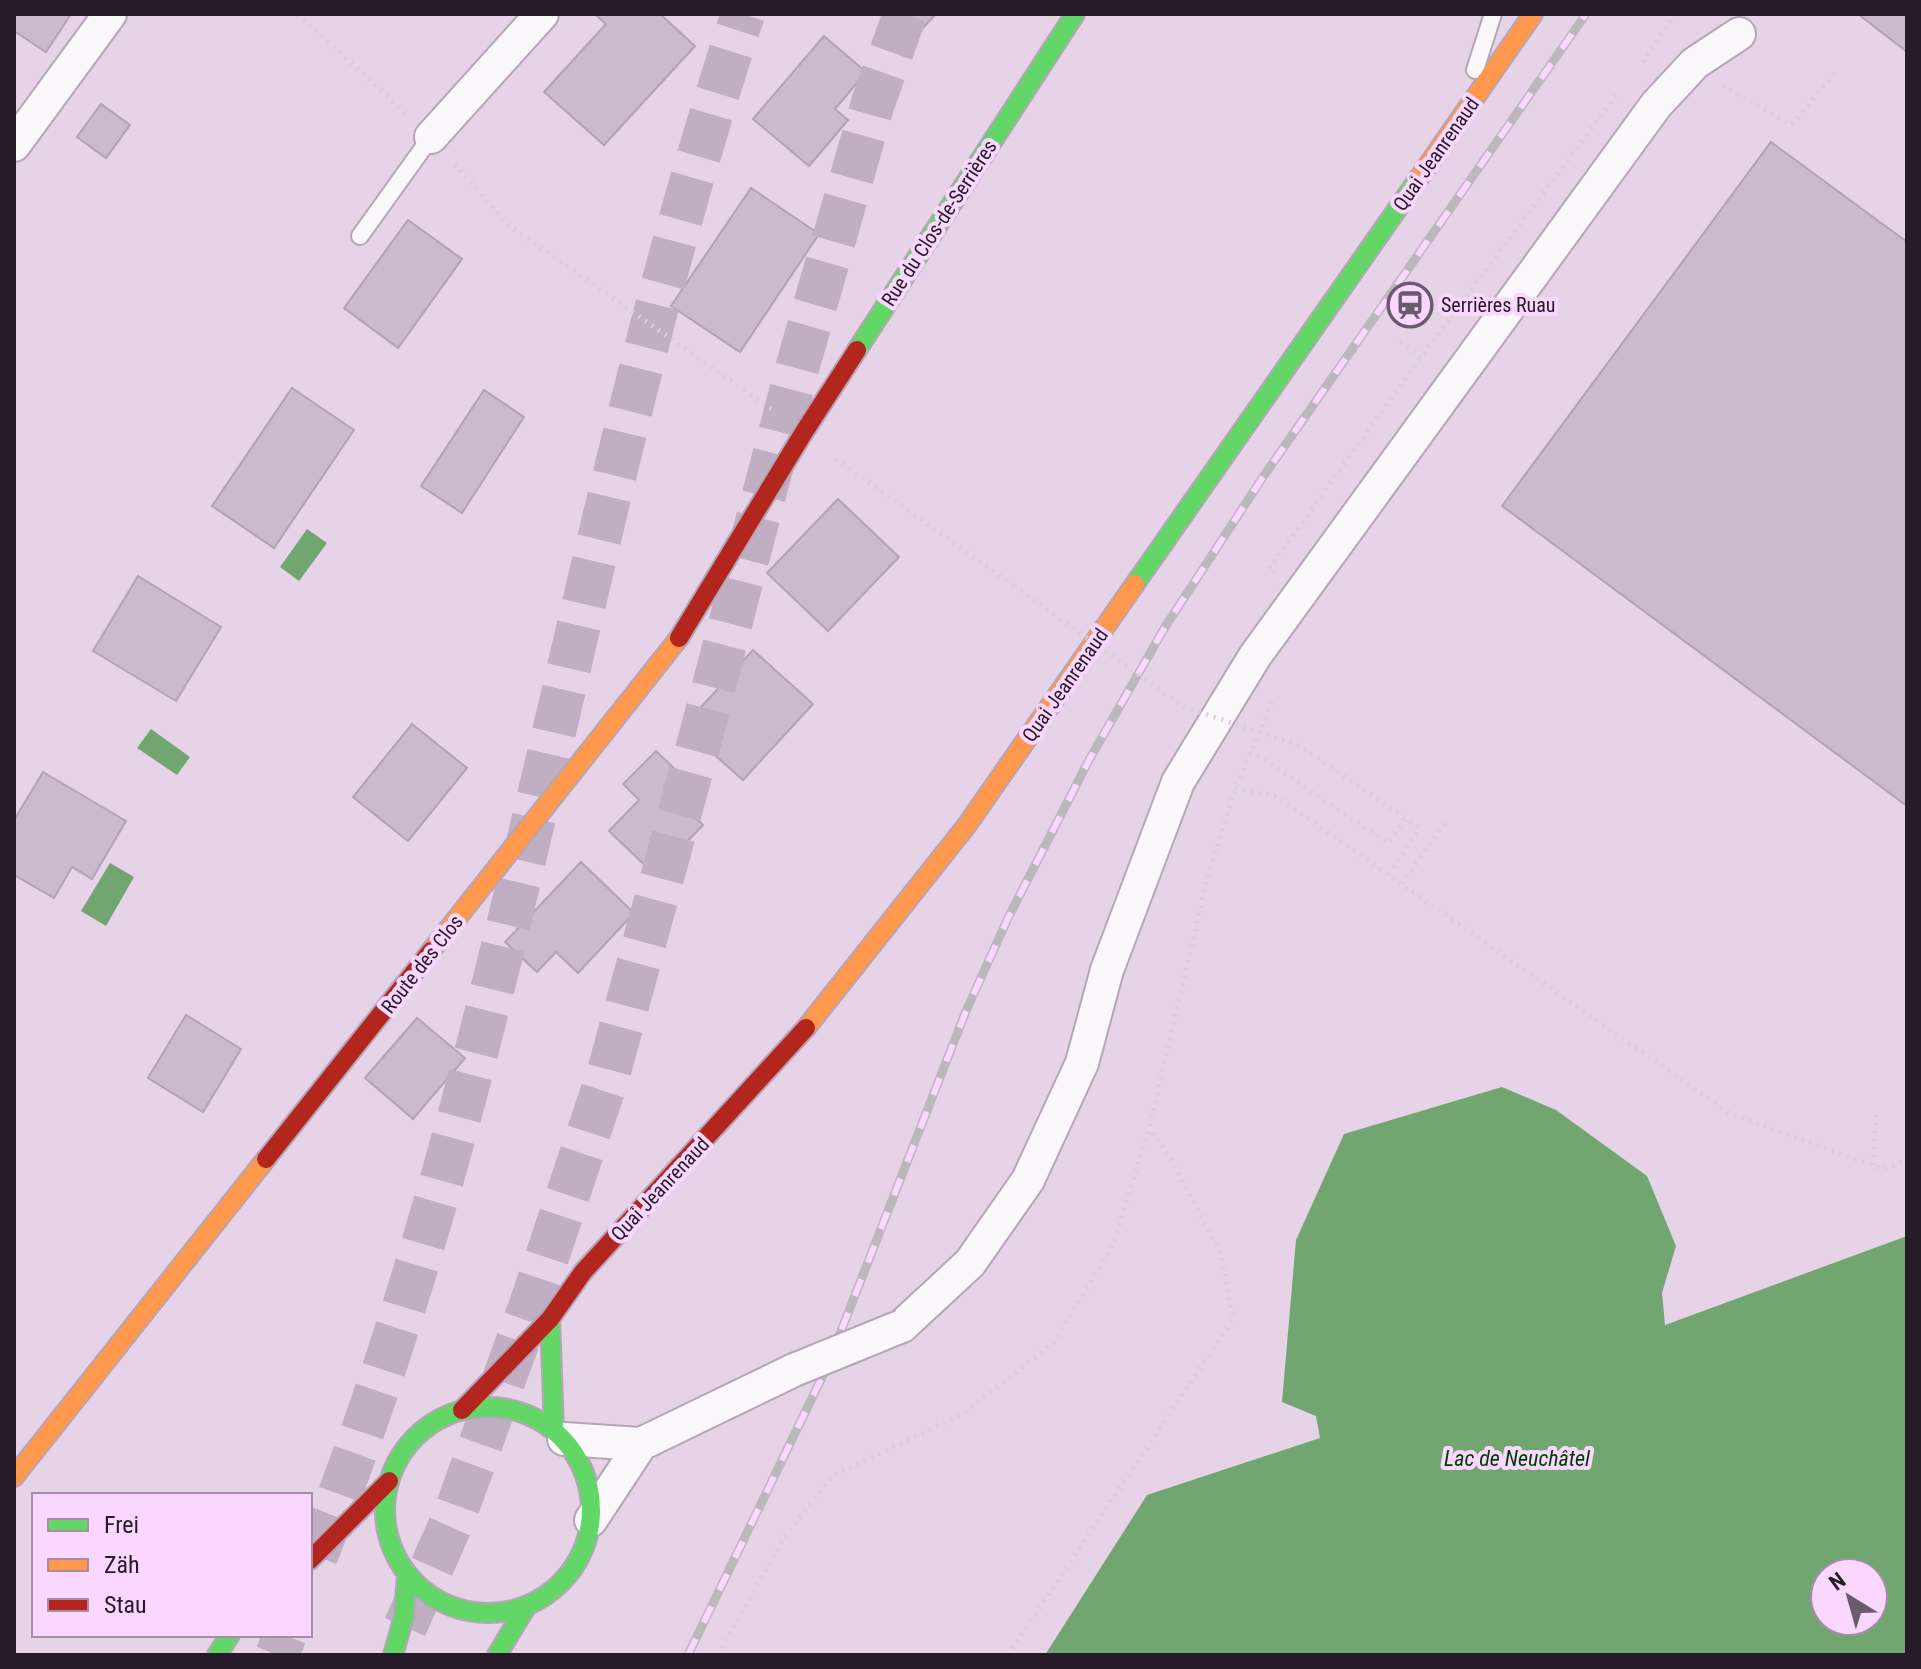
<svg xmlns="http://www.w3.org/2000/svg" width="1921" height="1669" viewBox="0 0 1921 1669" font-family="'Roboto Condensed',sans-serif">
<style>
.water{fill:#72a671;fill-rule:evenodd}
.building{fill:#c9bbcb;stroke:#b1a3b3;stroke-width:2}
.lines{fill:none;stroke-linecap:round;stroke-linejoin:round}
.highway-tunnel{stroke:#c0aec2;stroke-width:44;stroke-dasharray:44 22;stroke-linecap:butt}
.lane-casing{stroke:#b4a6b6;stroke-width:20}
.street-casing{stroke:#b4a6b6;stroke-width:36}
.fast-casing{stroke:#b4a6b6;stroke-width:22}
.slow-casing{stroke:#b4a6b6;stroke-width:22}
.jam-casing{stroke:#b4a6b6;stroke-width:22}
.path{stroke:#d7d0d7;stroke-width:5;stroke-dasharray:2 6;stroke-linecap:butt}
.lane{stroke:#fbf8fc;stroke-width:16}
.street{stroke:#fbf8fc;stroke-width:32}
.fast{stroke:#63d668;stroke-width:18}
.slow{stroke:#ff974d;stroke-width:18}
.jam{stroke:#b3261e;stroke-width:18}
.rail-casing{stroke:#bcb7bc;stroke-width:9}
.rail{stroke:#fad7fe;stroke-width:6;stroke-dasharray:18;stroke-linecap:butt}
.street-bridge-casing{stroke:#b4a6b6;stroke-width:36;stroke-linecap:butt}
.path-bridge{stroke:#d7d0d7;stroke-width:5;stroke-dasharray:2 6;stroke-linecap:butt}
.street-bridge{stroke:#fbf8fc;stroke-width:32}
.labels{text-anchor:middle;stroke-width:8;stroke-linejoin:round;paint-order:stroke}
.street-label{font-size:20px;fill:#281b29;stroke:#fad7fe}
.poi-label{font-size:20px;fill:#281b29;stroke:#fad7fe;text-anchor:start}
.water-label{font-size:22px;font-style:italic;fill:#003b00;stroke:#fad7fe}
</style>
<rect width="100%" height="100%" fill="#e6d3e8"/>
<!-- water -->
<g class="water">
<polygon points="307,529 327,543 299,581 280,567"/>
<polygon points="151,729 190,757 177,775 137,748"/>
<polygon points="110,863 134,877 106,926 81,911"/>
<path d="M1502 1087 1556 1110 1647 1176 1676 1246 1662 1293 1665 1325 1907 1236V1655H1045L1147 1495 1320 1438 1316 1416 1282 1402 1296 1240 1344 1134ZM1825 1573H1873V1621H1825Z"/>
</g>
<!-- building -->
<g class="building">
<polygon points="14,14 71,14 46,52 14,31"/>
<polygon points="595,14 660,14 695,46 604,145 544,92 606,24"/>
<polygon points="906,14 936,14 922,29"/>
<polygon points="1858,14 1907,14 1907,52"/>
<polygon points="824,36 866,72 835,109 848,120 809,166 753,119"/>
<polygon points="101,104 130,125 106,158 77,137"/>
<polygon points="1771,142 1907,242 1907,806 1502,506"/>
<polygon points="751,188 819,234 740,352 671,306"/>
<polygon points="408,220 462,259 398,348 344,308"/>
<polygon points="292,388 354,430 274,548 212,506"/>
<polygon points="484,390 524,417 462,513 421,486"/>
<polygon points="838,499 899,557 828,631 767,573"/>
<polygon points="138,576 221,627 176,701 93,651"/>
<polygon points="753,650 813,704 743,780 683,727"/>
<polygon points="412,724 467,768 408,841 353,797"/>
<polygon points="656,751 678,772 664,786 703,825 655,875 609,831 639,800 623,784"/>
<polygon points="43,772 126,821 92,879 72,867 54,898 14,875 14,820"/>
<polygon points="581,862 634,913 578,973 556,952 537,972 505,942"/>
<polygon points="186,1015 241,1049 203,1112 148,1078"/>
<polygon points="417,1018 465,1058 413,1119 365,1078"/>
</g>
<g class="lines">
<!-- highway-tunnel -->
<g class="highway-tunnel">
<path d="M316 1556C514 1059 575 521 743 14"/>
<polyline points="405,1627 454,1517 532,1302 608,1075 703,728 798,365 873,103 905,14"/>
<polyline points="277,1655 285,1635"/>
</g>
<!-- lane casing -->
<g class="lane-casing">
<g id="lane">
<polyline points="1475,70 1493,14"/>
<polyline points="360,236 431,137"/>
</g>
</g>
<!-- street casing -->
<g class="street-casing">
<g id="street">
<polyline points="431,137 542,14"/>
<polyline points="14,145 110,14"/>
<polyline points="902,1326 970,1263 1028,1180 1082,1063 1107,970 1178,782 1255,656 1656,105 1695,63 1739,34"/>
<polyline points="564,1439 641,1444"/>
<polyline points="591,1520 641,1444 794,1370"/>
</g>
</g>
<!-- fast casing -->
<g class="fast-casing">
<g id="fast">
<polyline points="857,350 1075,14"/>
<polyline points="1135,584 1419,178"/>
<polyline points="550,1319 554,1429"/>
<circle cx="488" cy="1510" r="103"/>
<polyline points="217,1655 230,1635"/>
<polyline points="393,1655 404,1616 407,1574"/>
<polyline points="497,1655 526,1607"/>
</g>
</g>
<!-- slow casing -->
<g class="slow-casing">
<g id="slow">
<polyline points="1419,178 1533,14"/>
<polyline points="431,951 679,638"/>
<polyline points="806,1028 967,825 1135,584"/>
<polyline points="14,1477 266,1159"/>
</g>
</g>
<!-- jam casing -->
<g class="jam-casing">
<g id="jam">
<polyline points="679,638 804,432 857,350"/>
<polyline points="266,1159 431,951"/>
<polyline points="462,1410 550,1319 583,1272 806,1028"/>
<polyline points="310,1560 389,1481"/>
</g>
</g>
<!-- path -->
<g class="path">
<polyline points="298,14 406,114"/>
<polyline points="1643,62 1675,14"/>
<polyline points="1723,85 1791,125 1835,73"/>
<polyline points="455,164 506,223 771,409"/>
<polyline points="1400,342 1421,357"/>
<polyline points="836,459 1014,586"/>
<polyline points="1275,573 1269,569 1421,357 1616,95"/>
<polyline points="1251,751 1388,843 1406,819 1419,828 1389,875"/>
<polyline points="1235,788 1277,797 1729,1113 1882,1169 1907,1161"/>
<polyline points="1402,884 1446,821"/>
<polyline points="1873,1165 1876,1115"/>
<polyline points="718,1655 785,1536 832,1476 963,1414 1054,1342 1113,1245 1149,1129 1207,880 1235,788 1273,701"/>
<polyline points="1008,1655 1233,1319 1221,1254 1170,1157 1150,1130"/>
</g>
<!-- lane -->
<use href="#lane" class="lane"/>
<!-- street -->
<use href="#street" class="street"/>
<!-- fast -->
<use href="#fast" class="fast"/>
<!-- slow -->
<use href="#slow" class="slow"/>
<!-- jam -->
<use href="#jam" class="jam"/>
<!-- rail casing -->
<g class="rail-casing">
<polyline id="rail" points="688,1655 827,1367 966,1011 1008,918 1089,760 1165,627 1263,477 1586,14"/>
</g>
<!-- rail -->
<use href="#rail" class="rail"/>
<!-- street-bridge casing -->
<g class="street-bridge-casing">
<polyline id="street-bridge" points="794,1370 902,1326"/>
</g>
<!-- path-bridge -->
<polyline class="path-bridge" points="1014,586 1184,707 1300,746 1406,819"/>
<!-- street-bridge -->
<use href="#street-bridge" class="street-bridge"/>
</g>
<!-- icons -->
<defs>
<g id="station-ring" transform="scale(2.3)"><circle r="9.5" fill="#fad7fe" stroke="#6a5b6c" stroke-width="1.5"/><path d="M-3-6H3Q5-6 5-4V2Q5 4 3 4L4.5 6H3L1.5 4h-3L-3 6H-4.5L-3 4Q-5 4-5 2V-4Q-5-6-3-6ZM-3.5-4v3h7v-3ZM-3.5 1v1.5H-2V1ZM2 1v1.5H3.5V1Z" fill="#6a5b6c"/></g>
</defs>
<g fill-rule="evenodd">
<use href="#station-ring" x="1410" y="305"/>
</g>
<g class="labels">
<!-- street labels -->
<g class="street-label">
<text transform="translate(1436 154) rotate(-55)" y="7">Quai Jeanrenaud</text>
<text transform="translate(939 223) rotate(-57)" y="7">Rue du Clos-de-Serrières</text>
<text transform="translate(1065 685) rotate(-55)" y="7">Quai Jeanrenaud</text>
<text transform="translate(422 964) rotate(-52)" y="7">Route des Clos</text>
<text transform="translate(660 1189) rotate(-47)" y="7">Quai Jeanrenaud</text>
</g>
<!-- poi labels -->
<g class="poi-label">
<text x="1441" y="312">Serrières Ruau</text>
</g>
<!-- water labels -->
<g class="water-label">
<text x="1517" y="1466">Lac de Neuchâtel</text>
</g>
</g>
<!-- border -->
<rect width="1921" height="1669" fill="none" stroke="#281b29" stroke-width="32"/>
<!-- legend -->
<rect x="32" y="1493" width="280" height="144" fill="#fad7fe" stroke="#a68ca9" stroke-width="2"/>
<rect x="48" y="1519" width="40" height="12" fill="#63d668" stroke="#a68ca9" stroke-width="2"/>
<text x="104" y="1533" font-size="24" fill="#281b29">Frei</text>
<rect x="48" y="1559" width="40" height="12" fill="#ff974d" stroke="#a68ca9" stroke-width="2"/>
<text x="104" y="1573" font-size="24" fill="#281b29">Zäh</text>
<rect x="48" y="1599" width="40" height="12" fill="#b3261e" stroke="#a68ca9" stroke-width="2"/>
<text x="104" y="1613" font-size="24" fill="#281b29">Stau</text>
<!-- north arrow -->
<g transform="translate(1849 1597) rotate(323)"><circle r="38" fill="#fad7fe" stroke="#a68ca9" stroke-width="2"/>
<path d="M0-6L14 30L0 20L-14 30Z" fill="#6a5b6c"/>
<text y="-12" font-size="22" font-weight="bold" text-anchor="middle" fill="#281b29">N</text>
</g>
</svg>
